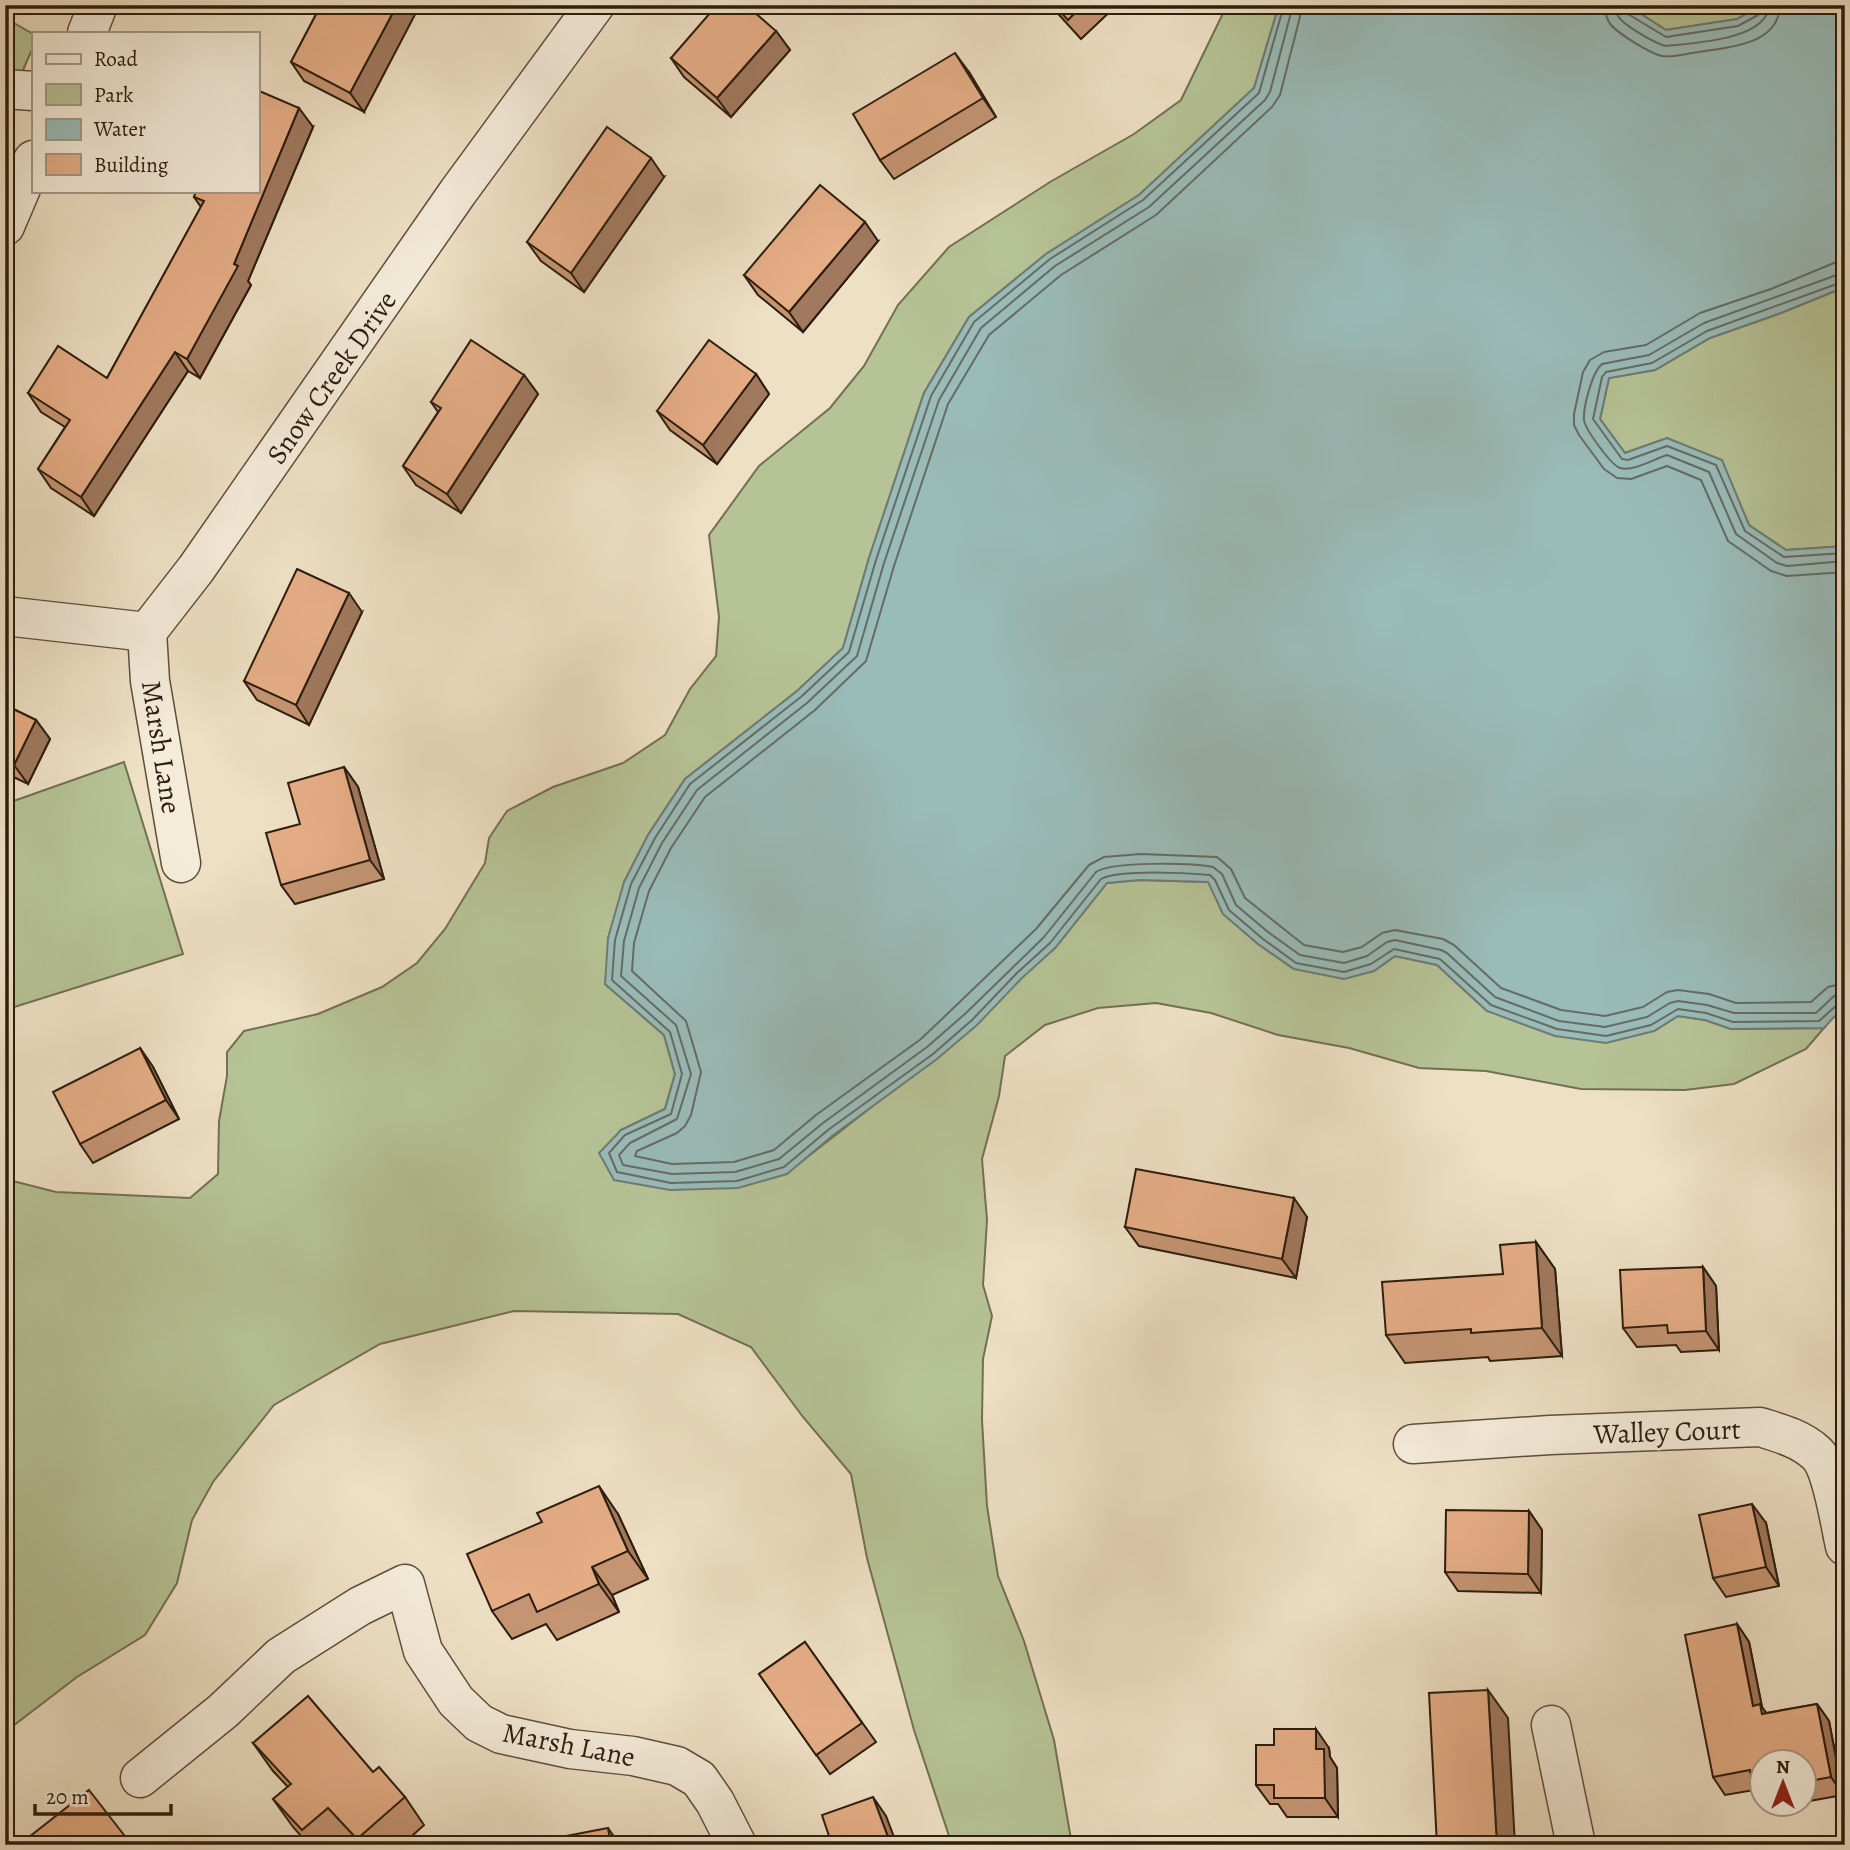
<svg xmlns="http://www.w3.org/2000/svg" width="1850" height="1850" viewBox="0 0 1850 1850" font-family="Alegreya,serif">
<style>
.green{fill:#b6c396;stroke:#727052;stroke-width:2}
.water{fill:#9abcb9;stroke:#6e7c75;stroke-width:2}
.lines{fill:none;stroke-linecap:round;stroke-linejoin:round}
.shore{stroke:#646c64;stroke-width:2}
.minor-casing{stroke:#5d4e3c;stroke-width:41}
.minor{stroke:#f4ebd9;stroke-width:38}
.wall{fill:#c59573;stroke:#2d1d0e;stroke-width:2}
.shaded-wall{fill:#a0795e;stroke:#2d1d0e;stroke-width:2}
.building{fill:#e5ad86;stroke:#2d1d0e;stroke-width:2}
.labels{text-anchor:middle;stroke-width:5;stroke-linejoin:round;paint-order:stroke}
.street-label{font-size:28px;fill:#2d1d0e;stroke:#f4ebd9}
</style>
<rect width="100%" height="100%" fill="#eee0c4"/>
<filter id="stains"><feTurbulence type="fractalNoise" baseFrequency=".00286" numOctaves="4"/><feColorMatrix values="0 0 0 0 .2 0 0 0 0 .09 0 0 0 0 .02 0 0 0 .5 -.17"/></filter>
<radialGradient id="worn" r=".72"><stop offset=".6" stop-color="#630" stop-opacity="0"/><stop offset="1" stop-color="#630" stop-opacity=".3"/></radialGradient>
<!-- green -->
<g class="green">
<polygon points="1227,5 1279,5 1254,88 1139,195 1046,254 969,317 924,393 869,558 843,648 797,691 685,779 648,835 624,882 605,984 664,1035 675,1074 665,1109 621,1130 787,1173 883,1098 1055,948 1107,883 1140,880 1209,882 1223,914 1258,944 1294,969 1374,971 1395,956 1437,965 1487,1011 1654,1031 1678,1016 1705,1020 1731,1029 1824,1028 1806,1049 1734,1084 1685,1090 1581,1089 1486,1071 1419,1068 1349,1048 1278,1035 1211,1013 1156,1003 1098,1008 1045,1025 1005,1056 999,1096 982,1159 987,1220 983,1285 992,1316 983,1359 982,1420 987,1506 998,1576 1024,1641 1054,1740 1072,1845 952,1845 914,1730 867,1558 851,1474 803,1417 751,1347 678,1314 514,1311 380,1344 274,1405 213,1482 192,1520 177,1583 145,1635 77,1677 5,1732 5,1179 56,1192 190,1198 218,1174 219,1121 227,1076 227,1052 244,1031 318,1014 382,987 417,963 445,929 485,863 489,838 507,811 553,787 623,763 665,735 690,689 716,656 719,617 709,535 759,466 830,408 864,366 898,305 949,247 1050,182 1134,134 1181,100"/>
<polygon points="1627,5 1754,5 1753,10 1737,19 1666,30"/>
<polygon points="9,20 33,34 33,47 5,112 5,21"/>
<polygon points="1845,287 1845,546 1786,550 1749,525 1721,460 1667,438 1625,453 1600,419 1609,378 1655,370 1710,338 1781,313"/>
<polygon points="124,762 183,954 5,1010 5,804"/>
</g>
<!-- water -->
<polygon class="water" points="1279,5 1627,5 1666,30 1737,19 1753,10 1754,5 1845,5 1845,287 1781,313 1710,338 1655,370 1609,378 1600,419 1625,453 1667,438 1722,460 1749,525 1786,550 1845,546 1845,1005 1824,1028 1731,1029 1705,1020 1678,1016 1654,1031 1606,1043 1555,1036 1487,1011 1437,965 1395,956 1374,971 1344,979 1294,969 1258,944 1223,914 1208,882 1140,880 1107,883 1055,948 1022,978 977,1025 937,1059 832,1136 787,1174 738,1188 670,1190 614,1180 599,1153 621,1130 665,1109 675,1074 664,1035 605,984 608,938 624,882 648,835 685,779 797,691 843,648 869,558 924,393 969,317 1046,254 1139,195 1254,88"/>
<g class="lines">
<!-- shore -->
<g class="shore">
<path d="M1284 5 1259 93 1143 200 1050 259 974 322 931 396 876 560 849 652 802 696 690 784 655 838 631 884 615 940 612 980 670 1032 682 1074 671 1114 625 1135 609 1153 617 1172 671 1183 737 1181 784 1167 828 1130 933 1054 972 1020 1017 973 1050 943 1101 879C1119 869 1188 873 1210 875L1215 880 1229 910 1263 939 1296 963 1344 972 1371 964 1394 949 1440 959 1491 1005 1557 1029 1606 1036 1651 1025 1678 1009 1706 1013 1733 1022 1819 1021 1838 1004 1845 1002"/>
<path d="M1293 5 1270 92 1265 100 1149 207 1055 266 981 328 939 400 884 563 857 656 807 703 697 790 662 843 639 888 624 941 621 976 676 1025 691 1074 677 1119 630 1143 619 1155 623 1165 672 1174 735 1172 779 1159 823 1123 927 1047 966 1013 1044 937 1096 872C1112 861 1192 863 1213 867L1222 874 1236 905 1268 932 1300 955 1344 963 1367 956 1387 942 1395 940 1441 950 1447 953 1495 997 1559 1021 1605 1027 1647 1017 1670 1003 1678 1001 1707 1005 1734 1013H1816L1834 996 1845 993"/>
<polyline points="1303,5 1280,95 1272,107 1156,215 1061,275 989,335 948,404 894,566 866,661 815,710 705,797 671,848 649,891 634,943 632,971 686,1021 701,1072 691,1115 685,1126 677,1133 637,1151 635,1156 672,1164 734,1162 774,1150 816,1115 921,1039 1036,929 1089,865 1104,857 1141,854 1217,857 1231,869 1245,898 1304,945 1343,952 1362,947 1382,933 1395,930 1443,939 1454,945 1501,988 1561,1010 1605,1016 1643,1007 1667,992 1678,990 1709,994 1736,1003 1811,1002 1828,987 1845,983"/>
<path d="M1605 5C1605 13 1606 19 1611 25 1619 34 1651 54 1662 56 1674 58 1688 53 1699 52 1729 47 1779 45 1780 5"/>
<path d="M1615 5C1616 10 1615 12 1618 16 1623 25 1656 44 1666 46 1693 43 1768 40 1769 5"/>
<polyline points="1624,5 1628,14 1666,37 1738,26 1758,15 1761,5"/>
<polyline points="1845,261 1834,263 1771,289 1700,313 1646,345 1604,352 1590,360 1583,372 1574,414 1574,425 1579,435 1604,469 1617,478 1631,479 1667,466 1701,480 1728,541 1771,571 1787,576 1845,572"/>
<path d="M1845 272 1704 323 1649 355 1602 364C1592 372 1583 408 1584 420 1585 429 1611 465 1620 468 1633 472 1654 459 1667 455L1709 472 1736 534 1777 563 1787 566 1845 561"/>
<polyline points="1845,281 1707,331 1652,363 1606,372 1602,377 1593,419 1622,459 1628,460 1667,446 1716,465 1745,531 1784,557 1845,553"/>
</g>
<!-- minor casing -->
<g class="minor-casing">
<g id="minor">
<polyline points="87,33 98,5"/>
<polyline points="5,89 33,91"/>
<polyline points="5,226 33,160"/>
<polyline points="5,616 147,632 196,569 458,192 595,5"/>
<polyline points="147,632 150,681 181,863"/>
<path d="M1413 1444 1550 1435 1760 1427C1779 1433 1799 1438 1815 1452 1832 1465 1840 1525 1845 1546"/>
<polyline points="1551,1725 1576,1845"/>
<polyline points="140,1778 223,1711 281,1656 360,1606 405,1584 423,1651 456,1701 479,1723 501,1734 570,1749 633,1756 677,1766 699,1779 715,1802 737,1845"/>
</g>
</g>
<!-- minor -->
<use href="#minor" class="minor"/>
</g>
<!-- wall -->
<g class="wall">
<polygon points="321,5 364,112 304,81 291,62"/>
<polygon points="1050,5 1117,5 1081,39"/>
<polygon points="776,31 790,50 731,117 684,77 671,58"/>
<polygon points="969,72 996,117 894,179 880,160"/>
<polygon points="313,127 248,281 251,285 200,378 188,371 94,516 51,488 38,469 65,427 41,412 28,393 107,378 201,207 194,197"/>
<polygon points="664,177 584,292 541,261 527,242"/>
<polygon points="878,241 803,332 758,295 744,275"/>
<polygon points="756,374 769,394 717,464 670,430 657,411"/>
<polygon points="524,375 538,394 461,513 416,485 403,466 438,412 431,402"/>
<polygon points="362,612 309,725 257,700 244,681"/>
<polygon points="5,705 36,720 50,739 28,784 5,773"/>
<polygon points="344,767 358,787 384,879 295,904 281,885 300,824"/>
<polygon points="140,1048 153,1067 179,1119 93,1163 80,1144"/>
<polygon points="1307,1217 1296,1278 1139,1246 1125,1227"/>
<polygon points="1536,1242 1555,1269 1562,1356 1490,1361 1488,1357 1405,1363 1386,1335 1503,1274"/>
<polygon points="1703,1267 1716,1286 1719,1350 1681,1352 1676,1345 1637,1347 1623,1328"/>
<polygon points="1529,1511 1542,1530 1541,1593 1458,1591 1445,1572"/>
<polygon points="618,1514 648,1579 612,1595 619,1612 557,1640 546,1624 512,1639 492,1611"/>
<polygon points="1766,1523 1779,1586 1726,1597 1713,1578"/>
<polygon points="1737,1624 1749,1642 1762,1707 1766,1713 1817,1704 1829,1721 1843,1795 1804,1802 1804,1762 1762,1762 1762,1804 1754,1790 1725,1795 1713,1777"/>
<polygon points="805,1642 876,1742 830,1774 759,1674"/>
<polygon points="253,1743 373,1772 405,1797 424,1825 402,1845 356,1845 347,1836 337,1845 309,1845 293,1827 273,1799 288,1787 273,1771"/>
<polygon points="1329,1748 1330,1757 1337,1768 1338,1817 1287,1817 1278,1804 1270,1804 1256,1785"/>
<polygon points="1763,1804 1791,1804 1766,1809"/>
<polygon points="124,1835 131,1845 26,1845"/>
</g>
<!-- shaded-wall -->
<g class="shaded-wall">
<polygon points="397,5 420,5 364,112 350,93"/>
<polygon points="776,31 790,50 731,117 717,98"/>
<polygon points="955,53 969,72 996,117 983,98"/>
<polygon points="299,108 313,127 248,281 251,285 200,378 187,359 234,264"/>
<polygon points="651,158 664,177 584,292 571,273"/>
<polygon points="865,222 878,241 803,332 789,312"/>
<polygon points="175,352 188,371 94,516 81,497"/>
<polygon points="756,374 769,394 717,464 703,445"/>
<polygon points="524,375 538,394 461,513 447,494"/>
<polygon points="349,593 362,612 309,725 296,705"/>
<polygon points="36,720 50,739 28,784 14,765"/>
<polygon points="344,767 358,787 384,879 370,860"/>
<polygon points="140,1048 153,1067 179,1119 166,1100"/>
<polygon points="1294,1198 1307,1217 1296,1278 1282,1259"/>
<polygon points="1536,1242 1555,1269 1562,1356 1542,1328"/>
<polygon points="1703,1267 1716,1286 1719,1350 1706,1331"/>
<polygon points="599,1486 618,1514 648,1579 628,1551"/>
<polygon points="1752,1504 1766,1523 1779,1586 1766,1567"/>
<polygon points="1529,1511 1542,1530 1541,1593 1528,1574"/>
<polygon points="592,1567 612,1595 619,1612 599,1584"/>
<polygon points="1737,1624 1749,1642 1762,1707 1773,1722 1753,1706"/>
<polygon points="1488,1690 1508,1718 1515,1845 1497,1845"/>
<polygon points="1817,1704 1829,1721 1843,1795 1831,1777"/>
<polygon points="1316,1729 1329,1748 1330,1757 1337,1768 1338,1817 1325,1798 1316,1749"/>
<polygon points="873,1797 886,1816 897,1845 891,1845"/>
<polygon points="608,1828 620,1845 611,1845"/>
</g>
<!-- building -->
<g class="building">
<polygon points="321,5 397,5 350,93 291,62"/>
<polygon points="717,5 746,5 776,31 717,98 671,58"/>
<polygon points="1054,5 1083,5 1068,20"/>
<polygon points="955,53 983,98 880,160 853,114"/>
<polygon points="257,90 299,108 234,264 238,266 187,359 175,352 81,497 38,469 70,420 28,393 58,346 107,378 204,201 194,197 196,191 257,191"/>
<polygon points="607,127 651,158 571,273 527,242"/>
<polygon points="820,185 865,222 789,312 744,275"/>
<polygon points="471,340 524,375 447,494 403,466 441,408 431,402"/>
<polygon points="709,340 756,374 703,445 657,411"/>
<polygon points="297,569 349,593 296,705 244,681"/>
<polygon points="5,705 36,720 14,765 5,761"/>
<polygon points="344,767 370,860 281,885 266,833 300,824 288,783"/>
<polygon points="140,1048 166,1100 80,1144 53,1092"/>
<polygon points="1136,1169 1294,1198 1282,1259 1125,1227"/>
<polygon points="1536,1242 1542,1328 1471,1333 1471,1329 1386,1335 1382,1282 1503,1274 1500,1245"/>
<polygon points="1703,1267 1706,1331 1668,1333 1667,1325 1623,1328 1620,1270"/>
<polygon points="599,1486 628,1551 592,1567 599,1584 537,1612 529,1594 492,1611 467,1554 542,1522 537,1513"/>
<polygon points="1752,1504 1766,1567 1713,1578 1699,1515"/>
<polygon points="1446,1510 1529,1511 1528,1574 1445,1572"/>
<polygon points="1737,1624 1753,1706 1760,1704 1762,1714 1817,1704 1831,1777 1804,1782 1804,1762 1762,1762 1762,1790 1754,1791 1750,1770 1713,1777 1685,1635"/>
<polygon points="805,1642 862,1723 816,1755 759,1674"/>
<polygon points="1488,1690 1497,1845 1437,1845 1429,1693"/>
<polygon points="308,1696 373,1772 379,1767 405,1797 357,1839 328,1808 302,1830 273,1799 291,1784 253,1743"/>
<polygon points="1274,1729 1316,1729 1316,1749 1324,1749 1325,1798 1274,1798 1274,1785 1256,1785 1256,1745 1274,1745"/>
<polygon points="89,1790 124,1835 112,1845 27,1845 24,1841"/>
<polygon points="873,1797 891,1845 832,1845 822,1815"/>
<polygon points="608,1828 611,1845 541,1845 540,1841"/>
</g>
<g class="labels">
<!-- street labels -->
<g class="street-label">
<text transform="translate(331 377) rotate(-55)" y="10">Snow Creek Drive</text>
<text transform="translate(162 747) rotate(81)" y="10">Marsh Lane</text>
<text transform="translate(1667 1431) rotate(-2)" y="10">Walley Court</text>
<text transform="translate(569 1744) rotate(11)" y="10">Marsh Lane</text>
</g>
</g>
<!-- margin -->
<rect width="1850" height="1850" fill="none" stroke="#eee0c4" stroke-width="28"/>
<rect x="7" y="7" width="1836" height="1836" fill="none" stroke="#2d1d0e" stroke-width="3.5"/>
<rect x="14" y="14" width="1822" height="1822" fill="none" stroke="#2d1d0e" stroke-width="2"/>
<!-- legend -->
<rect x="32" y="32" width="228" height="161" fill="#f4ebd9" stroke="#a49988" stroke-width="2"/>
<rect x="46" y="54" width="35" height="10" fill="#f4ebd9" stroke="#a49988" stroke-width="2"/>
<text x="94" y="66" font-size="21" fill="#2d1d0e">Road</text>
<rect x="46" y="84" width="35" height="21" fill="#b6c396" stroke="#a49988" stroke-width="2"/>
<text x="94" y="102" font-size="21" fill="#2d1d0e">Park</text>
<rect x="46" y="119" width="35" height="21" fill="#9abcb9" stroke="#a49988" stroke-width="2"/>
<text x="94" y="136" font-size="21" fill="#2d1d0e">Water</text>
<rect x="46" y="154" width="35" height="21" fill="#e5ad86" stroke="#a49988" stroke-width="2"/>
<text x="94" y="172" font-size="21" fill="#2d1d0e">Building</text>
<!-- north arrow -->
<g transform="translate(1783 1783)"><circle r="33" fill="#f4ebd9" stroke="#a49988" stroke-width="2"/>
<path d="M0-5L12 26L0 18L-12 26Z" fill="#8f2418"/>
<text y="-10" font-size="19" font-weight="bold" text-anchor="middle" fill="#2d1d0e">N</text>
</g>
<!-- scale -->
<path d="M35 1804v10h136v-10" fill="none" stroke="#2d1d0e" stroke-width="3.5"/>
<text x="46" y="1804" font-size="21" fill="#2d1d0e" stroke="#f4ebd9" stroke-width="5" paint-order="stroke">20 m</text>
<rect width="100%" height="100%" filter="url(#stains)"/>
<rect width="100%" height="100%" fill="url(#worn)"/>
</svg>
